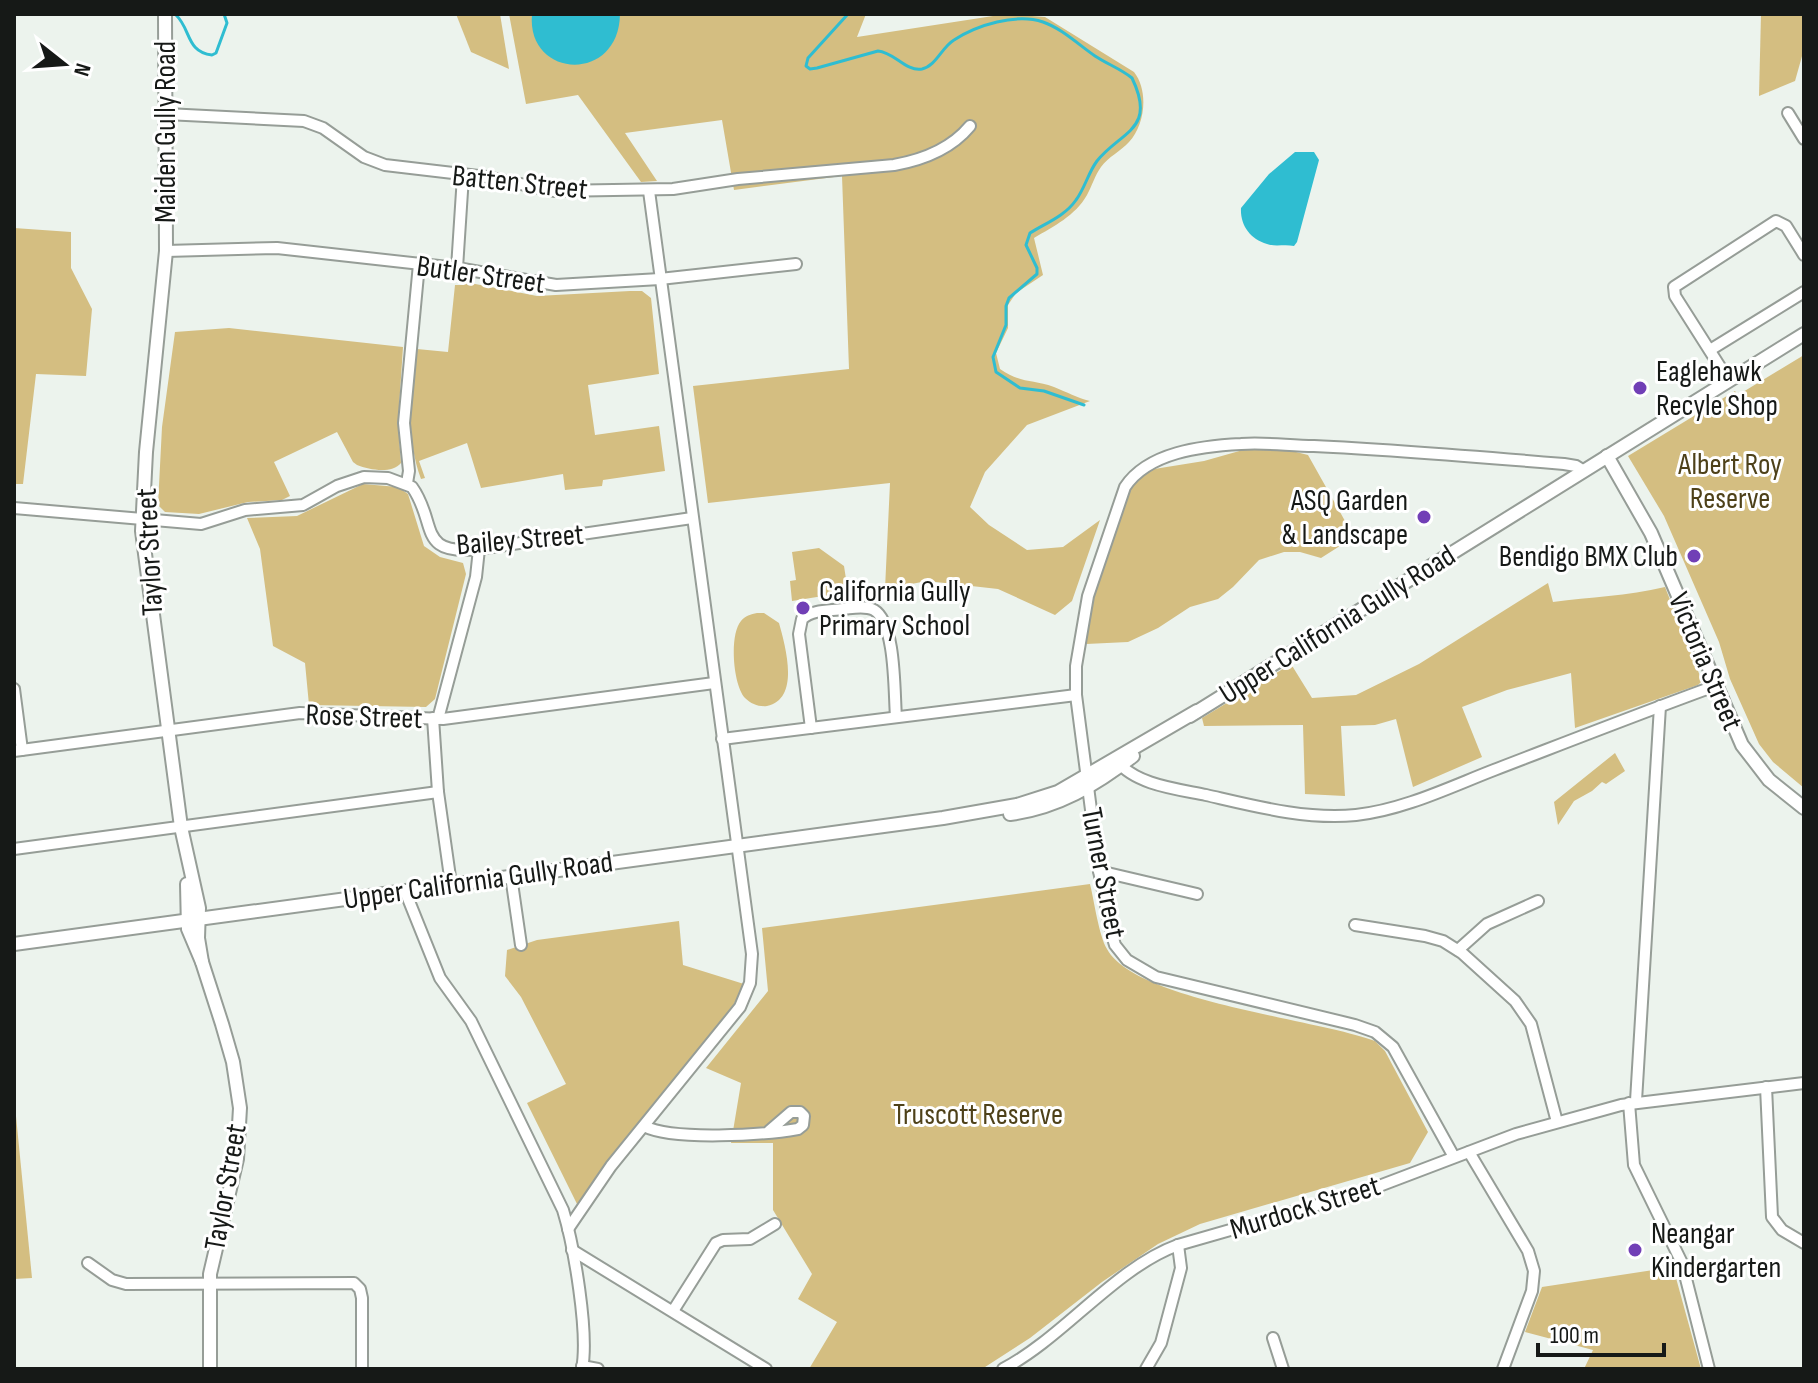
<svg xmlns="http://www.w3.org/2000/svg" width="1818" height="1383" viewBox="0 0 1818 1383" font-family="'Sofia Sans Condensed',sans-serif">
<style>
.green{fill:#d4be81}
.water{fill:#2fbdd1}
.lines{fill:none;stroke-linecap:round;stroke-linejoin:round}
.stream{stroke:#2fbdd1;stroke-width:3}
.minor-casing{stroke:#969d97;stroke-width:14}
.tertiary-casing{stroke:#969d97;stroke-width:16}
.minor{stroke:#fff;stroke-width:10}
.tertiary{stroke:#fff;stroke-width:12}
.poi-dot{fill:#713fb6;stroke:#fff;stroke-width:3}
.labels{text-anchor:middle;stroke-width:6;stroke-linejoin:round;paint-order:stroke}
.street-label{font-size:30px;fill:#161917;stroke:#fff}
.poi-label{font-size:30px;fill:#161917;stroke:#fff;text-anchor:start}
.park-label{font-size:30px;fill:#4e4119;stroke:#fff}
</style>
<rect width="100%" height="100%" fill="#ecf3ed"/>
<!-- green -->
<g class="green">
<polygon points="456,14 500,14 509,69 471,52"/>
<path d="M509 14H866L857 37 1006 14 1045 17 1134 72C1149 91 1145 125 1129 142 1121 151 1108 157 1101 167 1095 175 1092 186 1087 195 1075 216 1054 226 1034 238L1043 275 1016 293 1008 305V328L996 353 1000 369C1022 384 1032 379 1054 387 1067 392 1077 398 1090 401L1027 425 985 472 970 507 989 525 1027 550 1063 547 1100 520 1072 601 1055 615 998 589 927 581 885 589 890 483 708 503 693 386 849 369 842 176 734 190 722 120 625 133 657 181 641 182 578 95 526 104Z"/>
<polygon points="1761,14 1804,14 1804,49 1795,81 1759,96"/>
<polygon points="14,228 71,232 71,268 92,309 86,376 36,374 23,484 14,484"/>
<path d="M465 282 537 296 630 291H642L651 298 659 374 588 385 595 435 659 426 665 471 603 480 602 486 565 490 563 474 481 488 467 443 419 461 425 478 421 479C405 436 411 394 417 349L448 352 455 285H464Z"/>
<path d="M229 328 403 347 398 423 401 463C392 474 370 470 357 465L353 462 337 432 274 462 290 496 282 500 248 502 199 514 165 512 158 505 162 427 175 332Z"/>
<polygon points="1804,355 1804,788 1773,762 1759,744 1730,679 1719,642 1664,516 1628,456 1735,391 1738,395"/>
<polygon points="1250,448 1280,448 1308,455 1354,537 1321,558 1300,552 1284,552 1259,560 1233,587 1218,599 1190,607 1158,628 1128,642 1086,644 1096,581 1132,483 1148,470 1204,461"/>
<polygon points="363,484 398,487 408,494 424,546 440,557 463,563 466,574 435,699 426,707 309,705 305,663 273,646 260,549 247,518 297,516"/>
<polygon points="819,548 844,566 848,592 792,601 790,581 796,580 792,552"/>
<path d="M1548 583 1553 602C1590 597 1627 596 1665 587L1702 681 1698 685 1575 728 1571 673 1507 690 1462 707 1482 757 1413 787 1396 719 1375 725 1341 726 1345 796 1305 794 1303 725 1204 726 1202 718 1291 664 1312 698 1356 695 1419 664Z"/>
<path d="M757 613H764L779 623C785 645 801 699 767 706 759 707 751 704 745 698 733 685 729 635 741 621 745 616 751 614 757 613Z"/>
<polygon points="1615,753 1625,771 1606,784 1602,782 1592,791 1574,801 1558,825 1554,802"/>
<path d="M1090 884C1094 900 1099 936 1107 949 1135 1001 1316 1019 1375 1041L1385 1051 1428 1132 1410 1163 1200 1224 1158 1244 1102 1282 1030 1338 982 1369H809L837 1322 798 1299 812 1274 773 1210V1143H731L741 1083 706 1068 768 991 762 928Z"/>
<polygon points="679,921 683,965 744,984 734,1004 577,1204 527,1103 566,1084 521,997 505,976 507,950 537,940"/>
<polygon points="14,1096 32,1278 14,1279"/>
<polygon points="1673,1267 1701,1369 1584,1369 1593,1350 1525,1332 1542,1287"/>
</g>
<!-- water -->
<g class="water">
<path d="M532 14H620C619 84 526 79 532 14Z"/>
<path d="M1295 152H1314L1319 160 1297 242 1294 246C1285 244 1275 247 1267 244 1250 239 1240 225 1241 208L1269 174Z"/>
</g>
<g class="lines">
<!-- stream -->
<g class="stream">
<path d="M848 14 808 58 806 66 810 69 817 68 878 51C894 52 906 72 922 69 936 66 942 47 954 40 977 25 1016 13 1043 22 1061 28 1079 45 1095 56 1107 64 1121 69 1132 78 1157 130 1121 131 1097 161 1088 173 1085 188 1076 200 1065 216 1046 223 1030 233L1026 245 1037 268V274L1009 298 1006 306V325L993 357 996 372 1020 388 1044 391 1084 405"/>
<path d="M176 15C191 29 186 52 212 55L216 53 227 23 224 14"/>
</g>
<!-- minor casing -->
<g class="minor-casing">
<g id="minor">
<polyline points="1788,113 1804,139"/>
<path d="M166 114 304 121 323 128 364 157 385 165 487 177 554 191 673 189 738 179 894 165C922 160 951 149 970 126"/>
<polyline points="166,251 277,248 457,268 556,285 660,279 796,264"/>
<polyline points="457,268 463,176"/>
<polyline points="1710,350 1804,292"/>
<polyline points="1729,381 1675,296 1674,287 1776,221 1786,226 1804,255"/>
<polyline points="407,483 409,471 404,423 419,264"/>
<path d="M14 508 201 524 245 510 303 505 337 486 364 477 388 478 412 487C438 523 416 556 479 549L692 518"/>
<polyline points="14,689 22,750"/>
<polyline points="433,718 438,792 451,884"/>
<polyline points="438,719 476,577 479,549"/>
<path d="M811 728 799 634 802 619C813 609 830 611 843 609 853 608 865 605 874 610 896 623 894 692 896 717"/>
<polyline points="722,739 1076,695"/>
<polyline points="14,751 300,713 443,719 714,683"/>
<path d="M1117 761C1136 785 1177 789 1206 795 1254 806 1306 820 1356 815 1403 810 1450 787 1494 770 1567 742 1641 713 1715 686"/>
<polyline points="14,849 438,792"/>
<polyline points="1099,871 1197,894"/>
<polyline points="511,876 521,945"/>
<path d="M405 891 440 978 471 1021 563 1210C574 1246 589 1333 582 1369"/>
<polyline points="1355,925 1425,936 1443,941 1462,953 1515,1001 1531,1024 1557,1122"/>
<polyline points="1458,950 1487,924 1538,901"/>
<polyline points="1766,1087 1772,1217 1782,1230 1804,1243"/>
<polyline points="1636,1101 1660,706"/>
<polyline points="1629,1103 1634,1165 1682,1263 1709,1369"/>
<path d="M644 1126C673 1141 764 1135 798 1129L803 1125 804 1116 800 1112H791L769 1131"/>
<polyline points="1469,1152 1528,1251 1534,1271 1532,1291 1503,1369"/>
<path d="M1454 1157 1393 1047 1375 1032 1355 1025 1156 977 1127 960 1115 945 1112 935 1099 871 1076 695V666L1088 596 1125 487C1148 452 1202 446 1241 444 1266 442 1290 446 1314 446 1398 450 1481 457 1564 464L1576 466 1584 471"/>
<polyline points="568,1229 611,1166 740,1007 750,983 752,954 649,191"/>
<polyline points="572,1250 766,1369"/>
<polyline points="88,1263 112,1280 126,1284 354,1283 360,1289 362,1298 362,1369"/>
<polyline points="673,1311 716,1243 723,1240 750,1239 775,1224"/>
<polyline points="1273,1338 1283,1369"/>
<polyline points="582,1366 598,1369"/>
<path d="M1003 1369C1064 1337 1115 1268 1178 1245L1366 1191 1516 1134 1621 1105 1804 1083"/>
<polyline points="1146,1369 1161,1343 1181,1268 1178,1245"/>
</g>
</g>
<!-- tertiary casing -->
<g class="tertiary-casing">
<g id="tertiary">
<polyline points="165,14 166,251 146,452 142,531 181,827 199,908 198,938 202,962"/>
<polyline points="1607,456 1651,533 1742,745 1769,780 1804,808"/>
<polyline points="1190,716 1804,334"/>
<path d="M1010 814C1057 808 1096 785 1133 756"/>
<polyline points="187,884 188,929 202,962 222,1024 233,1062 240,1108 237,1159 210,1274 210,1369"/>
<polyline points="14,944 943,818 1017,805 1058,792 1197,711"/>
</g>
</g>
<!-- minor -->
<use href="#minor" class="minor"/>
<!-- tertiary -->
<use href="#tertiary" class="tertiary"/>
</g>
<!-- markers -->
<g class="poi-dot">
<circle cx="1640" cy="388" r="8"/>
<circle cx="1424" cy="517" r="8"/>
<circle cx="1694" cy="556" r="8"/>
<circle cx="803" cy="608" r="8"/>
<circle cx="1635" cy="1250" r="8"/>
</g>
<g class="labels">
<!-- street labels -->
<g class="street-label">
<text transform="translate(165 132) rotate(-90)" y="10">Maiden Gully Road</text>
<text transform="translate(520 182) rotate(6)" y="10">Batten Street</text>
<text transform="translate(481 274) rotate(8)" y="10">Butler Street</text>
<text transform="translate(520 539) rotate(-5)" y="10">Bailey Street</text>
<text transform="translate(149 552) rotate(-93)" y="10">Taylor Street</text>
<text transform="translate(1337 624) rotate(-32)" y="10">Upper California Gully Road</text>
<text transform="translate(1706 661) rotate(67)" y="10">Victoria Street</text>
<text transform="translate(364 716) rotate(2)" y="10">Rose Street</text>
<text transform="translate(1104 873) rotate(79)" y="10">Turner Street</text>
<text transform="translate(478 880) rotate(-8)" y="10">Upper California Gully Road</text>
<text transform="translate(225 1187) rotate(-80)" y="10">Taylor Street</text>
<text transform="translate(1305 1207) rotate(-17)" y="10">Murdock Street</text>
</g>
<!-- poi labels -->
<g class="poi-label">
<text x="1656" y="381">Eaglehawk<tspan x="1656" dy="34">Recyle Shop</tspan></text>
<text x="1408" y="510" text-anchor="end">ASQ Garden<tspan x="1408" dy="34">&amp; Landscape</tspan></text>
<text x="1678" y="566" text-anchor="end">Bendigo BMX Club</text>
<text x="819" y="601">California Gully<tspan x="819" dy="34">Primary School</tspan></text>
<text x="1651" y="1243">Neangar<tspan x="1651" dy="34">Kindergarten</tspan></text>
</g>
<!-- park labels -->
<g class="park-label">
<text x="1730" y="474">Albert Roy<tspan x="1730" dy="34">Reserve</tspan></text>
<text x="978" y="1124">Truscott Reserve</text>
</g>
</g>
<!-- border -->
<rect width="1818" height="1383" fill="none" stroke="#161917" stroke-width="32"/>
<!-- north arrow -->
<g transform="translate(64 64) rotate(107)" stroke="#ffffff" stroke-width="6" paint-order="stroke">
<path d="M0-6L14 30L0 20L-14 30Z" fill="#161917"/>
<text y="-12" font-size="22" font-weight="bold" text-anchor="middle" fill="#161917">N</text>
</g>
<!-- scale -->
<path d="M1538 1343v12h126v-12" fill="none" stroke="#161917" stroke-width="4"/>
<text x="1550" y="1343" font-size="24" fill="#161917" stroke="#ffffff" stroke-width="6" paint-order="stroke">100 m</text>
</svg>
